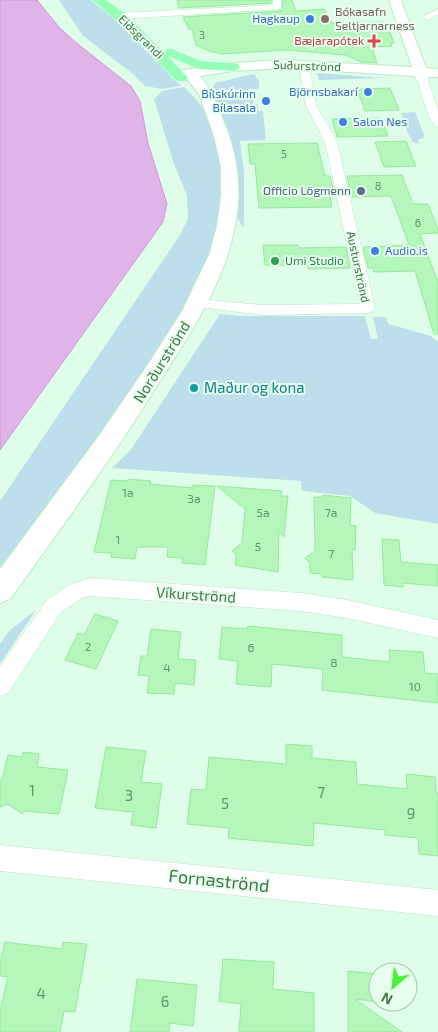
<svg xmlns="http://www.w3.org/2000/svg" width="438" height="1032" viewBox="0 0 438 1032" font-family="'Exo 2',sans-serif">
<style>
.green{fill:#bddfec}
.water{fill:#e0b3e9;stroke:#d198db}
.building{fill:#b5f6bb;stroke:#94ea9a}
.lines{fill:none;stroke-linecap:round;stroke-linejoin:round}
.street-casing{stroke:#bee5c4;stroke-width:1}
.secondary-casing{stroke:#baeac2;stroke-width:2}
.primary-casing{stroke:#fff;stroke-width:1}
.street{fill:#fff;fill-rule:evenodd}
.secondary{fill:#fff;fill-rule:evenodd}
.primary{fill:#95ffb7;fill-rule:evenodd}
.shop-dot{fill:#3f7fe0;stroke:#e7ffef;stroke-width:2}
.education-dot{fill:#8d6e63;stroke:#e7ffef;stroke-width:2}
.health-dot{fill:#e0444e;stroke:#e7ffef;stroke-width:2}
.service-dot{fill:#5c6f8a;stroke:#e7ffef;stroke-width:2}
.leisure-dot{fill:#2e9e5b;stroke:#e7ffef;stroke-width:2}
.culture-dot{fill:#0f9aa8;stroke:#e7ffef;stroke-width:2}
.labels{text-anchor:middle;stroke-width:4;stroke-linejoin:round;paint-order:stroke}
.far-number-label{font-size:11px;fill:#619665}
.far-education-label{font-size:12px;fill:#785e54;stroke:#e7ffef;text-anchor:start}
.far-shop-label{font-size:12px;fill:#366cbe;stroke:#e7ffef;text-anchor:end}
.far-street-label{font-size:12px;fill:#457648;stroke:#e7ffef}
.far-health-label{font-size:12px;fill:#be3a42;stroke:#e7ffef;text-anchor:end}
.far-service-label{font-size:12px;fill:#4e5e75;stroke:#e7ffef;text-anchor:end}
.far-leisure-label{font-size:12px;fill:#27864d;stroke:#e7ffef;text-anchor:start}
.number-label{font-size:12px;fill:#619665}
.street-label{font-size:15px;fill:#457648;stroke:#e7ffef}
.culture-label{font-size:15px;fill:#0d838f;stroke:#e7ffef;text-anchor:start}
.near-number-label{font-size:15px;fill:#619665}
.near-street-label{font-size:18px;fill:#457648;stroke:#e7ffef}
</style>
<rect width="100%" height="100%" fill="#dffee9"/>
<!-- green -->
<g class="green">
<polygon points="59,0 93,0 127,27 181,86 162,89 145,86 133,74 83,36"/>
<polygon points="317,73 382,78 319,80"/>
<path d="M254 74 259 81V89H248V98H253V104H258V111H263L266 140 240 141 244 171V228L237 218 238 179 236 159 230 135 211 91 216 82C220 83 245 75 254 74Z"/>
<path d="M184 87C193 96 202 105 208 116 263 225 163 347 103 430 68 477 34 525 0 572V501L180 235 188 219 187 196 173 161 154 99 162 91Z"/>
<polygon points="415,112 425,137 418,140 419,144 412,142 411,139 412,139 410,137 406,129 408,128 401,113"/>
<polygon points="220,314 239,316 365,316 371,339 378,339 373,317 385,317 389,324 431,336 438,342 438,524 375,513 350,496 302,491 301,481 112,468 130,451"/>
<polygon points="36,610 0,664 0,644 9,631"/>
</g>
<!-- water -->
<polygon class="water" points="0,0 37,0 59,27 74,41 131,86 140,101 148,143 167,204 163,222 0,450"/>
<!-- building -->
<g class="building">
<polygon points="177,0 271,0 271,3 179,8"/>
<polygon points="283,0 292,0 296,11 324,9 332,23 383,22 387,24 394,43 391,43 392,46 372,47 377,63 361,62 345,55 288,50 222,54 209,51 196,45 192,29 189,29 183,17 281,11"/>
<polygon points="390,88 399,110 365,111 357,89"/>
<polygon points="381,118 388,136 337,137 332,119"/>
<polygon points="406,141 416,166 384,167 375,142"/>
<polygon points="317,143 325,176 330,176 335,197 330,197 332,207 259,208 255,164 250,164 248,144"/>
<polygon points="402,175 413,204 428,204 438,229 438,233 420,234 438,282 438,334 434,334 415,271 374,272 373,268 368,268 363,247 409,245 391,196 351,197 347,176"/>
<polygon points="263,245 298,245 299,248 346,247 350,268 308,269 307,265 265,265"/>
<polygon points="128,479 151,481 150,484 193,488 193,485 215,486 205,565 182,563 183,558 167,557 168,547 137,547 135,559 111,557 112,553 94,552 111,480 128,481"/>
<polygon points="217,486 282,491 281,496 288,496 284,537 279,532 278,572 235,565 236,555 232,551 242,543 245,509"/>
<polygon points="323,495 351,498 350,525 356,526 355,550 352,549 353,580 322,577 322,574 310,573 310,563 305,558 315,551 314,497 323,497"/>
<polygon points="382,539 399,540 401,562 438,565 438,586 403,583 403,587 384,585"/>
<polygon points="95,614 118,621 96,669 65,660 78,633 84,635"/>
<polygon points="248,626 342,635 342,657 390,662 389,650 423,652 425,673 438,674 438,703 322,690 323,669 272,664 271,687 236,684 238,661 219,659 222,627 247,629"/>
<polygon points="151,629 181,632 178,659 196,660 194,685 175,683 174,694 147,693 149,676 138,675 141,656 147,656"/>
<polygon points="286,744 312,746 312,758 356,762 357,784 407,789 406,774 435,777 436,793 438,793 438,856 419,854 418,838 385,835 385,830 314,823 313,846 228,838 229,828 187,824 191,789 206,790 209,757 286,764"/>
<polygon points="106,747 146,751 141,782 162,784 156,828 131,825 133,812 95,808"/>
<polygon points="23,752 39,754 37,767 68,770 59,814 25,811 22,814 8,804 0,807 0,781 2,780 8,755 22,757"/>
<polygon points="5,942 62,949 63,942 87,944 75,1012 64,1011 60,1032 0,1032 0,1011 8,977 0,976 0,963"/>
<polygon points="223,959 274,962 273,989 314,993 314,1032 239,1032 241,1004 219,1001"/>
<polygon points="348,971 378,974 378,1002 355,999 402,1032 348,1032"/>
<polygon points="137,979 197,985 193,1026 170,1023 169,1032 130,1032"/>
</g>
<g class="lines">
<!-- street casing -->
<g class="street-casing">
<g id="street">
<polygon points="273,0 281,0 281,9 120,19 115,16 120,13 273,5"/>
<polygon points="438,9 438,15 427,20 422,17"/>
<polygon points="304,62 309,65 316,105 337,142 375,308 373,311 368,313 262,315 193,306 191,303 193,300 198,299 262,305 360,304 325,142 306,105 299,65"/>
<path d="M422 74 427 77 438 110V127C429 125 419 87 417 77Z"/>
<polygon points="90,578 301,593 347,600 438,620 438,638 347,618 301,611 90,596 82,598 61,612 8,693 0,696 0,667 47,600 69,585"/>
<polygon points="0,845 438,890 438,916 0,871"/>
</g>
</g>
<!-- secondary casing -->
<g class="secondary-casing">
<path id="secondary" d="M389 0H401L426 68 438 69V77H429L427 80H417L414 76 285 68 233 71 200 76C211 88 214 100 221 115 237 151 243 187 235 226 225 281 192 331 162 378 115 454 62 527 10 599L0 603V569L98 437 151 360 182 311 209 255 217 226 221 196V167L214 136 199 94 186 78H172L170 75 172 72 177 71 233 63 285 60 412 67Z"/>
</g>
<!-- primary casing -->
<g class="primary-casing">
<polygon id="primary" points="92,0 106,0 125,13 163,52 170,48 201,61 233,63 238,64 240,67 238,70 233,71 198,69 168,56 188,78 186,81 176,81 115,19"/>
</g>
<!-- street -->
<use href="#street" class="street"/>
<!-- secondary -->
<use href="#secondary" class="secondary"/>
<!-- primary -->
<use href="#primary" class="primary"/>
</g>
<!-- markers -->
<g class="shop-dot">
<circle cx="310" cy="19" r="5"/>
<circle cx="368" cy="92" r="5"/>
<circle cx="266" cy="101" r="5"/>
<circle cx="343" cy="122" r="5"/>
<circle cx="375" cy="251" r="5"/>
</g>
<circle class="education-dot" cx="325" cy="19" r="5"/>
<path class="health-dot" d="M371.5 33.5h5v5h5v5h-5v5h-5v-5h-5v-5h5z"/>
<circle class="service-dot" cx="361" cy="191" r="5"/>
<circle class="leisure-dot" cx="275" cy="261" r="5"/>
<circle class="culture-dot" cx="194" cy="388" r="5"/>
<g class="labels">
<!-- far-number labels -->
<g class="far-number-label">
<text x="202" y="39">3</text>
<text x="284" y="158">5</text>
<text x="378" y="190">8</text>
<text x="418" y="227">6</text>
</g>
<!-- far-education labels -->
<g class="far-education-label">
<text x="335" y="16">Bókasafn<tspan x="335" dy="14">Seltjarnarness</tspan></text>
</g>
<!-- far-shop labels -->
<g class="far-shop-label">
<text x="300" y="23">Hagkaup</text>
<text x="358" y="96">Björnsbakarí</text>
<text x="256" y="98">Bílskúrinn<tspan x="256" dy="14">Bílasala</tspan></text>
<text x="353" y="126" text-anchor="start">Salon Nes</text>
<text x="385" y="255" text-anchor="start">Audio.is</text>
</g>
<!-- far-street labels -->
<g class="far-street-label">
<text transform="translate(141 37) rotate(44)" y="4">Eiðsgrandi</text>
<text transform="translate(307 66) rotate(2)" y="4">Suðurströnd</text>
<text transform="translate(358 267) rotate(78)" y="4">Austurströnd</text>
</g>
<!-- far-health labels -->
<g class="far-health-label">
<text x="364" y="45">Bæjarapótek</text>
</g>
<!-- far-service labels -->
<g class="far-service-label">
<text x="351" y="195">Officio Lögmenn</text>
</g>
<!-- far-leisure labels -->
<g class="far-leisure-label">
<text x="285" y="265">Umi Studio</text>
</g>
<!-- number labels -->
<g class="number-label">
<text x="128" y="497">1a</text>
<text x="194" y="503">3a</text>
<text x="263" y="517">5a</text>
<text x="331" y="517">7a</text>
<text x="118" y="544">1</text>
<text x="258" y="551">5</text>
<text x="331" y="558">7</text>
<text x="88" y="651">2</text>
<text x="251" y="652">6</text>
<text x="334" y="667">8</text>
<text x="167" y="672">4</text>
<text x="415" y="691">10</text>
</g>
<!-- street labels -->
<g class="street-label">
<text transform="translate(162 362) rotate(-58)" y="5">Norðurströnd</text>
<text transform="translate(196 595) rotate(4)" y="5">Víkurströnd</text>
</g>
<!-- culture labels -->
<g class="culture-label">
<text x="204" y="393">Maður og kona</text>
</g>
<!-- near-number labels -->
<g class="near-number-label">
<text x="32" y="796">1</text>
<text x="321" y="798">7</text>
<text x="129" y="801">3</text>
<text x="225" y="809">5</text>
<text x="411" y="819">9</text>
<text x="41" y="999">4</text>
<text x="165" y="1007">6</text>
</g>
<!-- near-street labels -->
<g class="near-street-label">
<text transform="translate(219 881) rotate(6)" y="6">Fornaströnd</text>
</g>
</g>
<!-- north arrow -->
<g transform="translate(393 987) rotate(208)"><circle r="24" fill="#e7ffef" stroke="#a6c8ac"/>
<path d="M0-4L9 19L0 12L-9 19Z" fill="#49f33a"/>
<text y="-8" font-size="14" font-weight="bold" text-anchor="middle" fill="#457648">N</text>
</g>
</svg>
